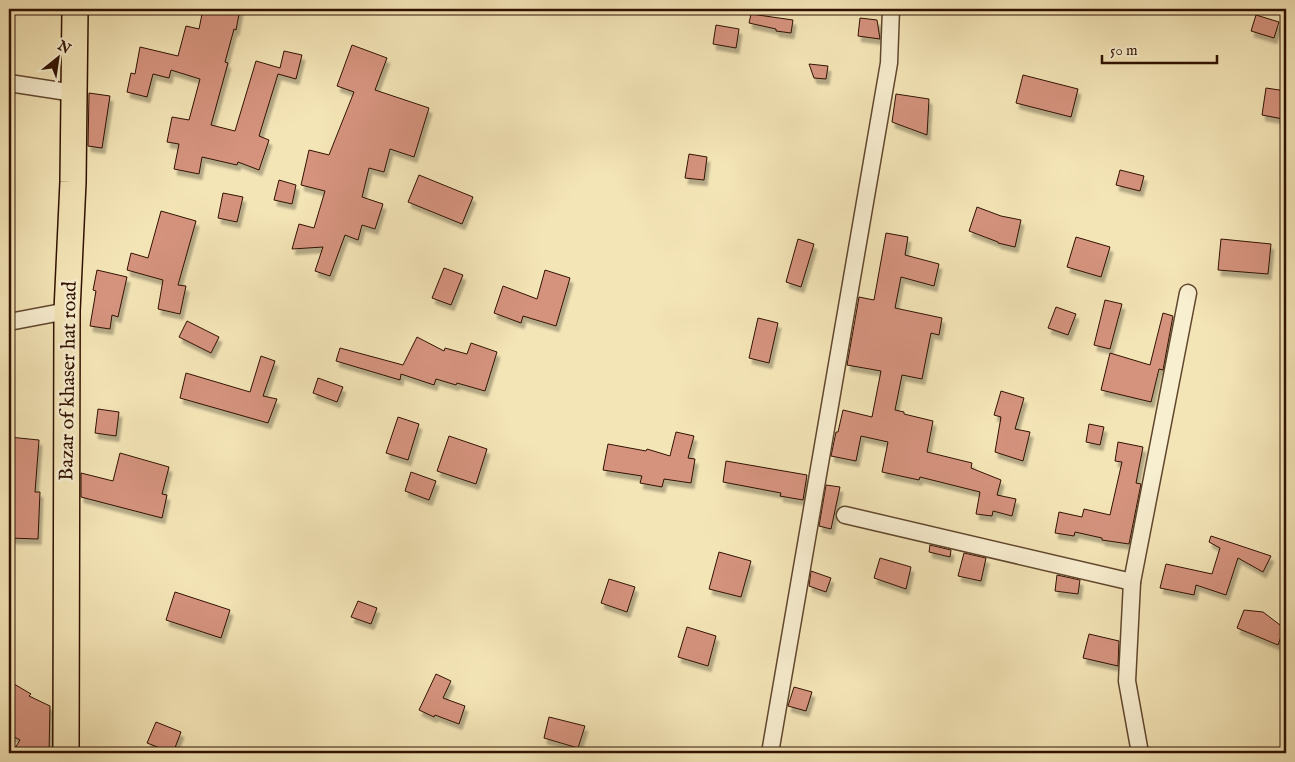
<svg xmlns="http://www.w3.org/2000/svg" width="1295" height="762" viewBox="0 0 1295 762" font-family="'IM FELL English',serif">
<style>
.building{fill:#d5937e;stroke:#301201;filter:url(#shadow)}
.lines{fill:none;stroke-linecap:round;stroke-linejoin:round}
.minor-casing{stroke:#61472e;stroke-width:19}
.primary-casing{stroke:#301201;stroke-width:28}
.minor{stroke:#f8eed0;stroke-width:16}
.primary{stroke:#f4e5b7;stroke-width:25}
.labels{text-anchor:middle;stroke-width:5;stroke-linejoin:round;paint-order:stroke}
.street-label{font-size:20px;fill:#301201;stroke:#f8eed0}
</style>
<defs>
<filter id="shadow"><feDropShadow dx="3" dy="5.5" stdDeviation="1" flood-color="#0004"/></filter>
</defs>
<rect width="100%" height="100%" fill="#f4e5b7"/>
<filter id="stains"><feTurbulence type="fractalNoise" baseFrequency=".004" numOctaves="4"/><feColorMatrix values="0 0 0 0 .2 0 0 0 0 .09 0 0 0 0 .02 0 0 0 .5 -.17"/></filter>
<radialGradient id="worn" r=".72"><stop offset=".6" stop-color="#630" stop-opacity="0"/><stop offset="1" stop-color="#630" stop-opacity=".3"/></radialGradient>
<!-- building -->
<g class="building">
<polygon points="203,9 240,9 236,30 234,29 225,62 228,63 211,125 235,131 256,61 280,68 284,51 302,55 296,79 278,74 259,136 269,140 259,170 238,162 237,165 202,157 199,174 174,169 179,144 167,142 172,117 189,120 200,79 171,70 169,78 153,74 147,97 127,92 131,73 135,74 140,47 178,56 186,26 199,29"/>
<polygon points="751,14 793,20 791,33 776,31 776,29 749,23"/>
<polygon points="1256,15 1279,22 1274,38 1251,31"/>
<polygon points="860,18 877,20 880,39 858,36"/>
<polygon points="716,25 739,29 736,48 713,44"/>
<polygon points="352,45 387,58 375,90 429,108 414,157 390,149 384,172 369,168 362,197 383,204 375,229 362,225 358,240 345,235 330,276 315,271 323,247 292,249 299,224 314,228 325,191 301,185 309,150 329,155 354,92 337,86"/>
<polygon points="809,64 828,66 826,79 814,78"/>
<polygon points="1023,75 1078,89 1071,117 1016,103"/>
<polygon points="1266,88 1286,91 1283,119 1262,115"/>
<polygon points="89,93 110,96 102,148 88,146"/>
<polygon points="896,94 929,99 927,135 892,122"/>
<polygon points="689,154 707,157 704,180 685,178"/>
<polygon points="1120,170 1144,176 1140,191 1116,185"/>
<polygon points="419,175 473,197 462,224 408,202"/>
<polygon points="279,180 296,185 292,204 274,200"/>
<polygon points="223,193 243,197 237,222 218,218"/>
<polygon points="977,207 1001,216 1021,220 1015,247 998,243 998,242 969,231"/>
<polygon points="161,211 196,221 178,285 186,286 180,314 158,309 163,280 127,270 131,253 148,258"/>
<polygon points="886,233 908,237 905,255 939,264 934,286 901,277 895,308 942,318 939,335 931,333 922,379 902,375 895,410 904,412 904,414 933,421 927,452 972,463 971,468 1001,480 997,495 1016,499 1012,516 993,511 992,516 976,514 980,492 920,477 919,480 882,472 888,442 861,436 856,461 831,456 836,432 838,432 843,410 872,417 881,371 847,365 859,297 874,300"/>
<polygon points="1076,237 1110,247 1101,277 1067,267"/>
<polygon points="798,239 814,244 801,287 786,282"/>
<polygon points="1221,239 1271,244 1268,274 1218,270"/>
<polygon points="444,268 463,275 451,305 432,298"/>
<polygon points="97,270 127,277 118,317 112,315 110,329 90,326 96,291 93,290"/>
<polygon points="545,270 570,278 556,326 523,316 521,323 494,313 503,286 537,299"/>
<polygon points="1105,300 1122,304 1110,349 1094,345"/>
<polygon points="1056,307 1076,314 1068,335 1048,328"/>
<polygon points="1163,313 1173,316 1163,370 1159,369 1151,402 1101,390 1110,353 1150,365"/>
<polygon points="758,318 778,323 769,363 749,358"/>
<polygon points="187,321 219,337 211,353 179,337"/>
<polygon points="417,337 444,351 445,348 467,354 471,343 497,352 485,391 457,383 456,385 436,379 434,385 401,374 400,380 336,361 340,348 403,365"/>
<polygon points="261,356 275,361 263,396 277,399 268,423 180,398 186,373 250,392"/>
<polygon points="318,378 343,387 337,402 313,393"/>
<polygon points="1001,391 1024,398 1015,429 1030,432 1023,461 995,452 1001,417 994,415"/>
<polygon points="98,409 119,412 116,436 95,433"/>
<polygon points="398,417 419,424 408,460 386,453"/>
<polygon points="1089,424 1104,427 1100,445 1086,442"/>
<polygon points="676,432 694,436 688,458 695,459 691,483 664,479 662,487 640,483 642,476 603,470 608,444 646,451 647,449 670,456"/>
<polygon points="449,436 487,449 476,484 437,471"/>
<polygon points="9,437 39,440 35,492 40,492 38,539 9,538"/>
<polygon points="1118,442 1143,447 1136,483 1141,484 1129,544 1102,540 1102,538 1075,532 1074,536 1055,533 1059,512 1082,517 1084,509 1110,515 1122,462 1115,461"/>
<polygon points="120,453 169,467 162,494 167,495 162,518 81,497 81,473 113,481"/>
<polygon points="726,461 807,475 803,500 780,496 781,493 723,482"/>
<polygon points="411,472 436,481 429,500 405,491"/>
<polygon points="826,485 840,487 831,529 819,526"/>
<polygon points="1211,536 1271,556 1263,572 1238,558 1226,595 1196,585 1194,595 1160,588 1166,564 1212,574 1220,548 1209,542"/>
<polygon points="930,545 951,550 950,557 929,552"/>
<polygon points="719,552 751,561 741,597 709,589"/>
<polygon points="964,553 986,558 981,581 958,576"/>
<polygon points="880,558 911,567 906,589 874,578"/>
<polygon points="811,571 831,578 826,592 809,586"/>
<polygon points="1057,575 1080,580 1078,594 1055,591"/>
<polygon points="609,579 635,587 627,612 601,603"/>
<polygon points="175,592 230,610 221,638 166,620"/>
<polygon points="358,601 377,608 371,624 351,617"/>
<polygon points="1244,610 1263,612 1284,628 1278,645 1237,628"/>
<polygon points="687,627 716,636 708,666 678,657"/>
<polygon points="1089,634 1119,641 1118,666 1083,658"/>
<polygon points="436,674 451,681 443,698 465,706 459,724 435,715 434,717 419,710"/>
<polygon points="9,681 31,694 29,696 50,706 49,753 12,753 20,740 9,734"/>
<polygon points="794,687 812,692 806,711 788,706"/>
<polygon points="549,717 585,726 578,748 544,738"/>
<polygon points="156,722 181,732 173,753 147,743"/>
</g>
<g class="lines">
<!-- minor casing -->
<g class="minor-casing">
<g id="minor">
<polyline points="9,83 74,93"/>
<polyline points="9,322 67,311"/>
<polyline points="845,515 1132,582"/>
<polyline points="770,753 889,63 891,9"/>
<polyline points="1140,753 1127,681 1132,582 1188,293"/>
</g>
</g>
<!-- primary casing -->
<g class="primary-casing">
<polyline id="primary" points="66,753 67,311 73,182 75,9"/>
</g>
<!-- minor -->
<use href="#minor" class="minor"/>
<!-- primary -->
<use href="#primary" class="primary"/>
</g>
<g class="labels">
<!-- street labels -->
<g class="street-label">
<text transform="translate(67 381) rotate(-89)" y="7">Bazar of khaser hat road</text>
</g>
</g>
<!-- margin -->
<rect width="1295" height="762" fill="none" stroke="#f4e5b7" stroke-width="30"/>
<rect x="10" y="10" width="1275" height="742" fill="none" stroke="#301201" stroke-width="2.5"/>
<rect x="15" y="15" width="1265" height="732" fill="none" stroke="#301201"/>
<!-- north arrow -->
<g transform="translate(58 58) rotate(30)" stroke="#f8eed0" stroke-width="4" paint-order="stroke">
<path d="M0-4L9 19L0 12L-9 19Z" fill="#301201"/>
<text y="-8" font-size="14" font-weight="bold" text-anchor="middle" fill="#301201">N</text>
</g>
<!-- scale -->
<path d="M1102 55v8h115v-8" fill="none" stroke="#301201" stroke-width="2.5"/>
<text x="1110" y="55" font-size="15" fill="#301201" stroke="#f8eed0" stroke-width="4" paint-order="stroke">50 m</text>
<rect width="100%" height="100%" filter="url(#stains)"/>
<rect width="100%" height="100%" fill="url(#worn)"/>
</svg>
